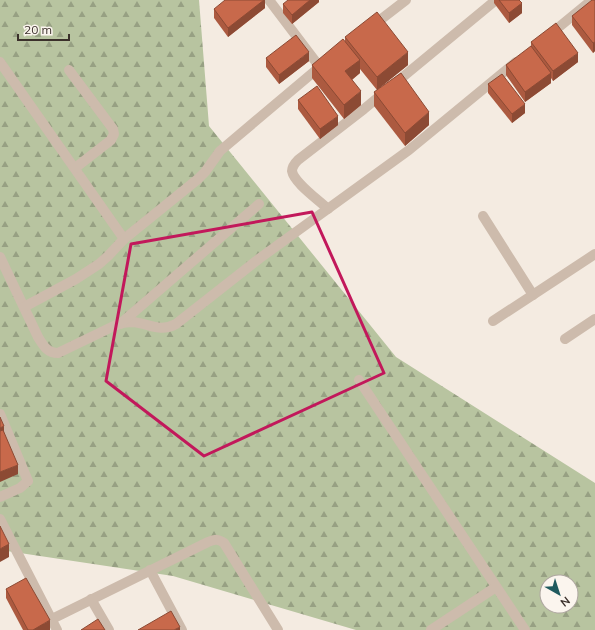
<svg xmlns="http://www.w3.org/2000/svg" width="595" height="630" viewBox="0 0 595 630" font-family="Mulish,sans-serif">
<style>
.forest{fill:url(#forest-firs);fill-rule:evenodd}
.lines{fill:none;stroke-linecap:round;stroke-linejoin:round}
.minor{stroke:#cdbbac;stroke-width:10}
.wall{fill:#ac5a40}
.shaded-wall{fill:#8c4a34}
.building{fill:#c8694b;stroke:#8c4a34}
.marked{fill:none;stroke:#c2185b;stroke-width:3;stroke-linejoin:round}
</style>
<defs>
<pattern id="forest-firs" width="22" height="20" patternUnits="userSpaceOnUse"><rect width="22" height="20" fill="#b8c4a0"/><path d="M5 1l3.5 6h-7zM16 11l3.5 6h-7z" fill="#97a083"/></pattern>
</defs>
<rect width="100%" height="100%" fill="#f4ebe1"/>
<!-- forest -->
<path class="forest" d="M0 0H199L209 126 396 357 595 483V630H356L173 576 0 550ZM547 582H571V606H547Z"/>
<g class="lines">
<!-- minor -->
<g class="minor">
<polyline points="269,0 319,66"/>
<polyline points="371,27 406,0"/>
<polyline points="548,36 592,0"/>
<polyline points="0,62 124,239"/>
<polyline points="69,70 113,129 114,134 111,140 75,168"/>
<path d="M328 209C319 200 294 183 292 171 292 167 295 163 298 160L364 109 496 0"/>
<polyline points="483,216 533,295"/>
<path d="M0 257 38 337C43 345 47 353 58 353L116 325C121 323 126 322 132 322 149 323 159 333 176 324L260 258 409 150 516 62"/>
<polyline points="24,307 76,279 99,264 108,256 124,239 198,179 205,172 220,151 322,65"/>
<polyline points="493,321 595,254"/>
<polyline points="120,324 259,204"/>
<polyline points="565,339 595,319"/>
<polyline points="359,380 525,630"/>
<polyline points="0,414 28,481 20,488 0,497"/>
<polyline points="0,519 57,630"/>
<polyline points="150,570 182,630"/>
<polyline points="91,599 109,630"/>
<path d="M52 619 208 542C215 539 218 539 224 543L278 630"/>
<polyline points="431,630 496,587"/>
</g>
</g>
<!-- wall -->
<g class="wall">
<polygon points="265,0 265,8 228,37 214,18 214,9"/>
<polygon points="319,0 319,2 292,24 283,13 283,4"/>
<polygon points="494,0 519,0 522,13 509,23 494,3"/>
<polygon points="595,0 595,51 593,53 572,25 572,16"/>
<polygon points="345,37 408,65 377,90 360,69 360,73 352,80 361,105 344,119 312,78 312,65 345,42"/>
<polygon points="531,42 578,62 553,81 551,78 551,83 525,102 506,75 506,65 531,47"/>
<polygon points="266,58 309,61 279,84 266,67"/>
<polygon points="488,84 525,113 512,123 488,93"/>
<polygon points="374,92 429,125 405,146 374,106"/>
<polygon points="298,100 338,125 320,139 298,109"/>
<polygon points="6,589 50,630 23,630 6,598"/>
</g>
<!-- shaded-wall -->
<g class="shaded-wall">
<polygon points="264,0 265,0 265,8 228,37 228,28"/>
<polygon points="310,0 319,0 319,2 292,24 292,15"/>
<polygon points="522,3 522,13 509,23 509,13"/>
<polygon points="595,42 595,51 593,53 593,43"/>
<polygon points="309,52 309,61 279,84 279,75"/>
<polygon points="408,52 408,65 377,90 377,77"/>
<polygon points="578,53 578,62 553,81 553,71"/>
<polygon points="360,60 360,73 345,85 345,71"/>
<polygon points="551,73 551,83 525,102 525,92"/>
<polygon points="361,91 361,105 344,119 344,105"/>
<polygon points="525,104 525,113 512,123 512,114"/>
<polygon points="429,112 429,125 405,146 405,133"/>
<polygon points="338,116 338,125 320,139 320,129"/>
<polygon points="4,426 4,435 0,437 0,428"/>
<polygon points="18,465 18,474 0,482 0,472"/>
<polygon points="9,544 9,557 0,562 0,549"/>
<polygon points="50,620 50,630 33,630"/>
<polygon points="180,627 180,630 174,630"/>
</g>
<!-- building -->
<g class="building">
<polygon points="225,0 264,0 228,28 214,9"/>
<polygon points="288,0 310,0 292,15 283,4"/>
<polygon points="499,0 519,0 522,3 509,13"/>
<polygon points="592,0 595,0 595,42 593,43 572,16"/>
<polygon points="377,12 408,52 377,77 345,37"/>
<polygon points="556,23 578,53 553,71 531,42"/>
<polygon points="296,35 309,52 279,75 266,58"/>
<polygon points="343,39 360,60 345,71 361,91 344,105 312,65"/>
<polygon points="531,46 551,73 525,92 506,65"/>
<polygon points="401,73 429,112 405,133 374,92"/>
<polygon points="502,74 525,104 512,114 488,84"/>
<polygon points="317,86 338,116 320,129 298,100"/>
<polygon points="0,417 4,426 0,428"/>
<polygon points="3,430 18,465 0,472 0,431"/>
<polygon points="0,526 9,544 0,549"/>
<polygon points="26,578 50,620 33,630 28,630 6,589"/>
<polygon points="171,611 180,627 174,630 138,630"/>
<polygon points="98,619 105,630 81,630"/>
</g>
<!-- marked area -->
<path class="marked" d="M312 212 384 373 204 456 106 381 131 244Z"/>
<!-- north arrow -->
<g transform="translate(559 594) rotate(141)"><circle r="19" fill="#fbf5ee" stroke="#aea6a0"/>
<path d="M0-3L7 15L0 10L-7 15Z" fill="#1f5a5e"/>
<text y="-6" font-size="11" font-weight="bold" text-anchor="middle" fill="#3b302b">N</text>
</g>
<!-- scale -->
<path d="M18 34v6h51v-6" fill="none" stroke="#3b302b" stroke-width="2"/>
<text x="24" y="34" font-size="12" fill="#3b302b" stroke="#fbf5ee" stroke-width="3" paint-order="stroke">20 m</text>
</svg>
